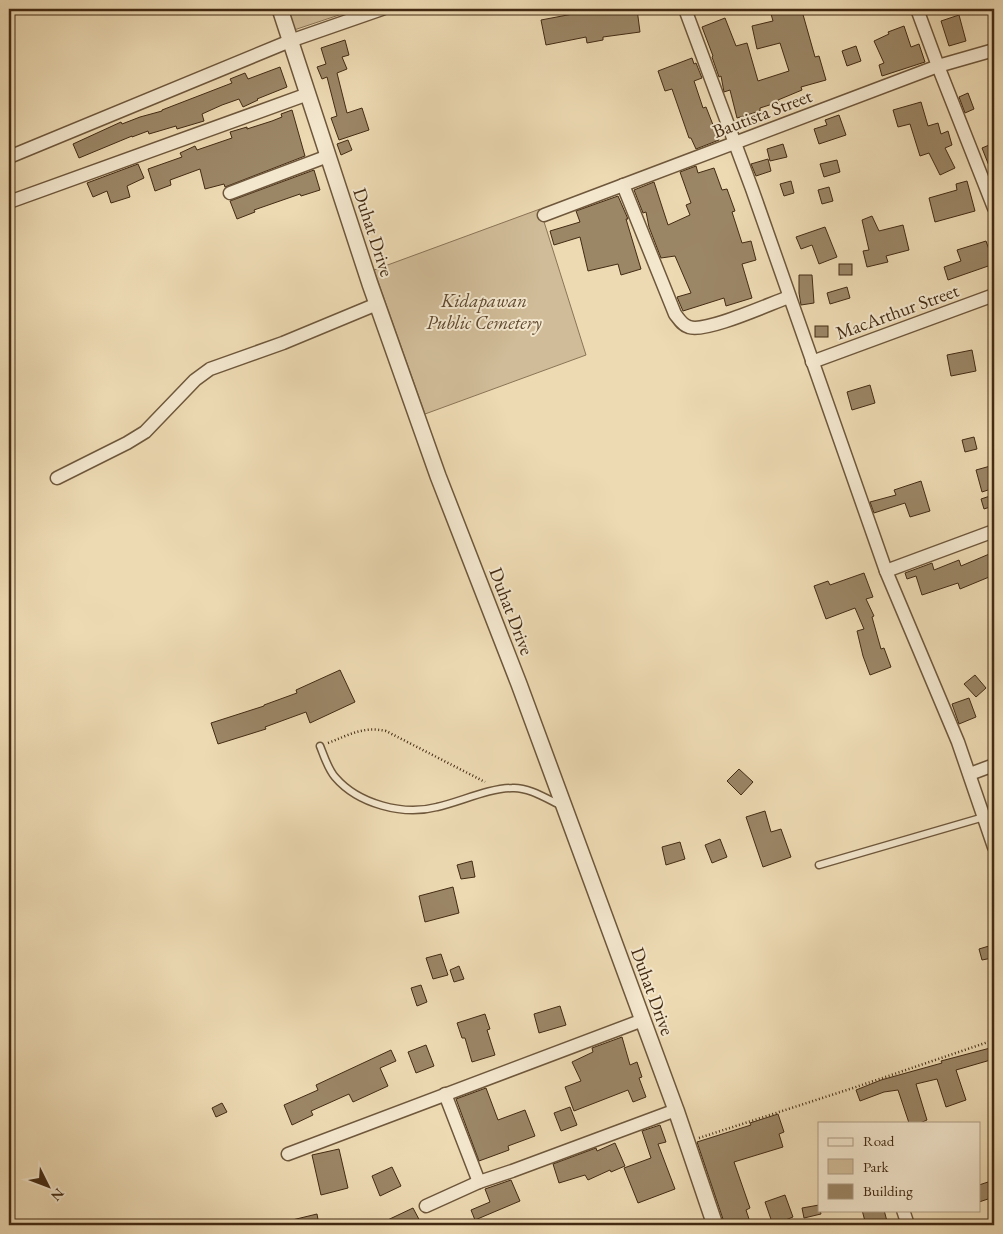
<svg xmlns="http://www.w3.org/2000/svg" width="1003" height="1234" viewBox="0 0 1003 1234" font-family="'EB Garamond',serif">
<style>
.green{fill:#d0bc98;stroke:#8a7456}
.building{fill:#9b8666;stroke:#432b13}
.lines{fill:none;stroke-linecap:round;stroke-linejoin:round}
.service-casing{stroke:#6e573b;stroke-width:9}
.minor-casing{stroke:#6e573b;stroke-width:15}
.tertiary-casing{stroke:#6e573b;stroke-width:18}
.path{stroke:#432b13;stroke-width:2.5;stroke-dasharray:1 2.5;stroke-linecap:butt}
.service{stroke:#f3e7ce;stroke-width:6}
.minor{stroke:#f3e7ce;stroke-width:12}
.tertiary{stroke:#f3e7ce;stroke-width:15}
.labels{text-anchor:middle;stroke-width:4;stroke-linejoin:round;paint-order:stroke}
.street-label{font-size:19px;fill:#432b13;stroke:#f3e7ce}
.park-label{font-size:19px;font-style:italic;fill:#5f482e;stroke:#f3e7ce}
</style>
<rect width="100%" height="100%" fill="#eddab3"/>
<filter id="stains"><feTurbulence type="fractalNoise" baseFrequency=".004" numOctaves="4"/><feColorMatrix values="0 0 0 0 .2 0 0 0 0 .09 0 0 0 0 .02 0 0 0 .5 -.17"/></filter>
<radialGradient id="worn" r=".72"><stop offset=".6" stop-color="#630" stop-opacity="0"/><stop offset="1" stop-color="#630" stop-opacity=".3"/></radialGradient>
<!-- green -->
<g class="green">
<polygon points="287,9 357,9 294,30"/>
<polygon points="540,209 586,355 425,414 374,270"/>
</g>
<!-- building -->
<g class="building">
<polygon points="577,9 599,9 599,14 637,9 640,32 603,37 603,40 587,43 586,37 546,45 541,20 578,13"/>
<polygon points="790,9 791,14 802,11 815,57 819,56 826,80 801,87 802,90 778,100 779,102 760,108 760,111 737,118 730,90 724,92 721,76 719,77 712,57 713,56 702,27 725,18 736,46 747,43 758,81 789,71 780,43 757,49 752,26 773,21 771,14"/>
<polygon points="959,15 966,41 949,46 941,21"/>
<polygon points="904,26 911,47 919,44 925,62 882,76 879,65 884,63 874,41 889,34 888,32"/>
<polygon points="345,40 349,55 342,57 347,69 337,73 347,113 362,108 369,130 339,140 331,118 337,116 327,77 322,79 317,67 326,64 321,48"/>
<polygon points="856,46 861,61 847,66 842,51"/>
<polygon points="692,58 694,64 696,63 702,78 694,81 703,108 706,107 719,140 696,149 691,138 689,138 672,89 665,91 658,71"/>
<polygon points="280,67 287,87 257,99 258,100 243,107 239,99 222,105 202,114 204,121 177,129 176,126 149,134 148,131 132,137 132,136 79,158 73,144 121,122 122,124 140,117 162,111 162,110 232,83 230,79 245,73 248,79"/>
<polygon points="968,93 974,109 965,113 959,97"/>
<polygon points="921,102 928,126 938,123 941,134 948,131 952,145 945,148 955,168 940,175 929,153 920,156 910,124 898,127 893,110"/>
<polygon points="292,110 305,156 225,187 224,184 205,189 200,169 170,180 171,185 155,191 148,169 182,157 180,153 195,146 197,150 232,138 230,132 247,127 247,129 272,121 282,117 281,114"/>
<polygon points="839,115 846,135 819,144 814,129 827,125 825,120"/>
<polygon points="348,140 352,150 341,155 337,144"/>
<polygon points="994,143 994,176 993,176 982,148"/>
<polygon points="783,144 787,157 770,161 767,149"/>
<polygon points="768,159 771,171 756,176 751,164"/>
<polygon points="837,160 840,172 824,177 820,164"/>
<polygon points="138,164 144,178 127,186 130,197 111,203 107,191 93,197 87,183"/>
<polygon points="696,166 698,173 714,168 722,190 727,189 735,211 732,212 742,243 751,241 756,260 742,264 752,298 726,306 724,298 683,311 677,297 691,293 675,256 661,258 649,227 646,212 643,213 634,190 654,182 668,225 690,215 686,205 691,203 680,172"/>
<polygon points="314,170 320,190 301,196 300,194 254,210 255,212 237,219 230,201"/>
<polygon points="791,181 794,193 784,196 780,184"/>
<polygon points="967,181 975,211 935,222 929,198 957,190 956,184"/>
<polygon points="829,187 833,201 822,204 818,190"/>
<polygon points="618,196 628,219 626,219 641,269 621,275 618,264 588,271 580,237 554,245 550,231 580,222 576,211"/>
<polygon points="872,216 879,231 903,225 909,250 886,256 888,262 867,267 863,251 869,250 862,220"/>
<polygon points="825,227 837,257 819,264 812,245 801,249 796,237"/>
<polygon points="986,241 994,264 948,280 944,267 961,261 957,250"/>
<rect x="839" y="264" width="13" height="11"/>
<polygon points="799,275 812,275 814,303 801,305 799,293"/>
<polygon points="847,287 850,298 830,304 827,293"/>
<rect x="815" y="326" width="13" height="11"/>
<polygon points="972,350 976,371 951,376 947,355"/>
<polygon points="870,385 875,403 852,410 847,392"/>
<polygon points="974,437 977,449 965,452 962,440"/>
<polygon points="994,465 994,488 982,492 976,470"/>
<polygon points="921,481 930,511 910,517 905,503 874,513 870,502 896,495 894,490"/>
<polygon points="990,496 993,506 984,509 981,499"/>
<polygon points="994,552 994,575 960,589 958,583 922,595 916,576 907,579 905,573 932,563 934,570 959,560 961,566"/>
<polygon points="864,573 873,597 866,599 874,616 872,617 881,649 884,648 891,667 870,675 863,656 857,631 864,629 855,608 826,619 814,586 828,581 830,585"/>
<polygon points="340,670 355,702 310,723 306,712 265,727 266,729 218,744 211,723 264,706 264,705 297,693 296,690"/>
<polygon points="975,675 986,688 976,697 964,684"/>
<polygon points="969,698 976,717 959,724 952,704"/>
<polygon points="739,769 753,782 741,795 727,781"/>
<polygon points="765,811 771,832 781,829 791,857 763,867 746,817"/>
<polygon points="720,839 727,857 712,863 705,845"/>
<polygon points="680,842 685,859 666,865 662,847"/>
<polygon points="472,861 475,877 461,879 457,865"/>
<polygon points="453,887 459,913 425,922 419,896"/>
<polygon points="989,946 992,958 982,960 979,949"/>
<polygon points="441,954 448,975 433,979 426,958"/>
<polygon points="459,966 464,979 454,982 450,970"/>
<polygon points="421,985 427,1002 417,1006 411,988"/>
<polygon points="560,1006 566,1025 539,1033 534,1014"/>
<polygon points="485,1014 490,1029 487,1030 495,1055 472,1062 465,1038 462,1038 457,1023"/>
<polygon points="622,1037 630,1065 637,1062 642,1077 639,1078 646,1097 633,1102 628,1090 574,1111 565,1087 581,1081 572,1062 593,1052 592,1048"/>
<polygon points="426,1045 434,1066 416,1073 408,1052"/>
<polygon points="994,1047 994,1059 956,1070 966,1100 946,1107 937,1079 916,1084 927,1120 920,1123 909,1123 898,1090 884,1092 860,1101 856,1090 881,1080 942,1063 941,1061"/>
<polygon points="391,1050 396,1061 380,1068 388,1086 353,1102 349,1094 311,1111 313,1115 292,1125 284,1105 318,1090 316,1085"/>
<polygon points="486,1088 498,1120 525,1110 535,1136 508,1146 509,1150 479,1161 456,1099"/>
<polygon points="222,1103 227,1112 216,1117 212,1108"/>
<polygon points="570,1107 577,1125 561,1131 554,1113"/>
<polygon points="778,1114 784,1132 779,1134 783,1147 734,1162 750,1208 746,1210 751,1225 725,1225 697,1142 751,1125 750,1123"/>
<polygon points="660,1125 666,1142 658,1144 675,1189 638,1203 624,1168 651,1158 642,1131"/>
<polygon points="615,1143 625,1166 611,1172 610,1170 588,1180 585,1175 559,1183 553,1164 596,1148 597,1151"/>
<polygon points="339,1149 348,1188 321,1195 312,1155"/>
<polygon points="392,1167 401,1186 380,1196 372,1176"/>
<polygon points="511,1180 520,1201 475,1220 471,1210 490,1202 485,1189"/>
<polygon points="994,1180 994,1197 979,1202 979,1185"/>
<polygon points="785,1195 793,1217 773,1225 765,1202"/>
<polygon points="819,1205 821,1214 804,1218 802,1208"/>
<polygon points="413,1208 422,1225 377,1225"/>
<polygon points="862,1210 884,1210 888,1225 866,1225"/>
<polygon points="317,1214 319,1225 289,1225 288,1221"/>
</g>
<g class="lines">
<!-- service casing -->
<g class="service-casing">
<g id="service">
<path d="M320 746C324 756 328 769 335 777 358 804 403 816 437 807 460 802 489 788 512 788 529 787 547 799 562 806"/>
<polyline points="819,865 984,817"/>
</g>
</g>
<!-- minor casing -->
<g class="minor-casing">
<g id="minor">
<polyline points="685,9 752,189 886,571 958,742 994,847"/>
<polyline points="917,9 938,66 994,208"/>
<polyline points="9,157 290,41 382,9"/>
<path d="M623 185 675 314C679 319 682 325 689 327 706 333 769 304 789 297"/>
<polyline points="230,193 328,156"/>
<polyline points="9,202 308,94"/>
<polyline points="544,215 938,66 994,50"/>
<polyline points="812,362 994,295"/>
<polyline points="57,478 127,443 145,432 195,380 210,369 283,343 377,304"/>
<polyline points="886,571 994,531"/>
<polyline points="970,774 994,765"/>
<polyline points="445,1094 479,1182"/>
<polyline points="288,1154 643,1020"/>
<polyline points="426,1206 479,1182 512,1171 676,1110"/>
<polyline points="903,1210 908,1225"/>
</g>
</g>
<!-- tertiary casing -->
<g class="tertiary-casing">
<polyline id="tertiary" points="280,9 370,284 438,476 519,684 676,1110 715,1225"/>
</g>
<!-- path -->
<g class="path">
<path d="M328 743C349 735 363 726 386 731L485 782"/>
<polyline points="699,1138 853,1088 994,1040"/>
</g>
<!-- service -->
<use href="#service" class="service"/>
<!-- minor -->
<use href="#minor" class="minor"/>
<!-- tertiary -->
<use href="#tertiary" class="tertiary"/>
</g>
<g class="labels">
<!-- street labels -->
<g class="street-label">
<text transform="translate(762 113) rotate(-21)" y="7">Bautista Street</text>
<text transform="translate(374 232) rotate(72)" y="7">Duhat Drive</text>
<text transform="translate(897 311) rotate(-20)" y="7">MacArthur Street</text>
<text transform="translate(512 611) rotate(69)" y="7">Duhat Drive</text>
<text transform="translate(653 991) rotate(70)" y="7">Duhat Drive</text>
</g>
<!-- park labels -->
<g class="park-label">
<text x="484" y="307">Kidapawan<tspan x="484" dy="22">Public Cemetery</tspan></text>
</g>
</g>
<!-- margin -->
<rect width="1003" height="1234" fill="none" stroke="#eddab3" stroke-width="30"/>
<rect x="10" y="10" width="983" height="1214" fill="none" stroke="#432b13" stroke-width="2.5"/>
<rect x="15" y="15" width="973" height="1204" fill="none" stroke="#432b13"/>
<!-- legend -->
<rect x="818" y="1122" width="162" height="90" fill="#f3e7ce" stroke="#ad9c83"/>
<rect x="828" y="1138" width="25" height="8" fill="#f3e7ce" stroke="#ad9c83"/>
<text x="863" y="1146" font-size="15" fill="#432b13">Road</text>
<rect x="828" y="1159" width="25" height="15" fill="#d0bc98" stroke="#ad9c83"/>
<text x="863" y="1172" font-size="15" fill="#432b13">Park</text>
<rect x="828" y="1184" width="25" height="15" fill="#9b8666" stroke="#ad9c83"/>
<text x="863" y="1196" font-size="15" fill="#432b13">Building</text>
<!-- north arrow -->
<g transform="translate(48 1186) rotate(132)" stroke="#f3e7ce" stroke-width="4" paint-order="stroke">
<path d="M0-4L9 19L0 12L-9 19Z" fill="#432b13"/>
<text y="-8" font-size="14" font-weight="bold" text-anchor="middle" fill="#432b13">N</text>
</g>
<rect width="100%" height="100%" filter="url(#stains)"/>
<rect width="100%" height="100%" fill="url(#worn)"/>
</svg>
